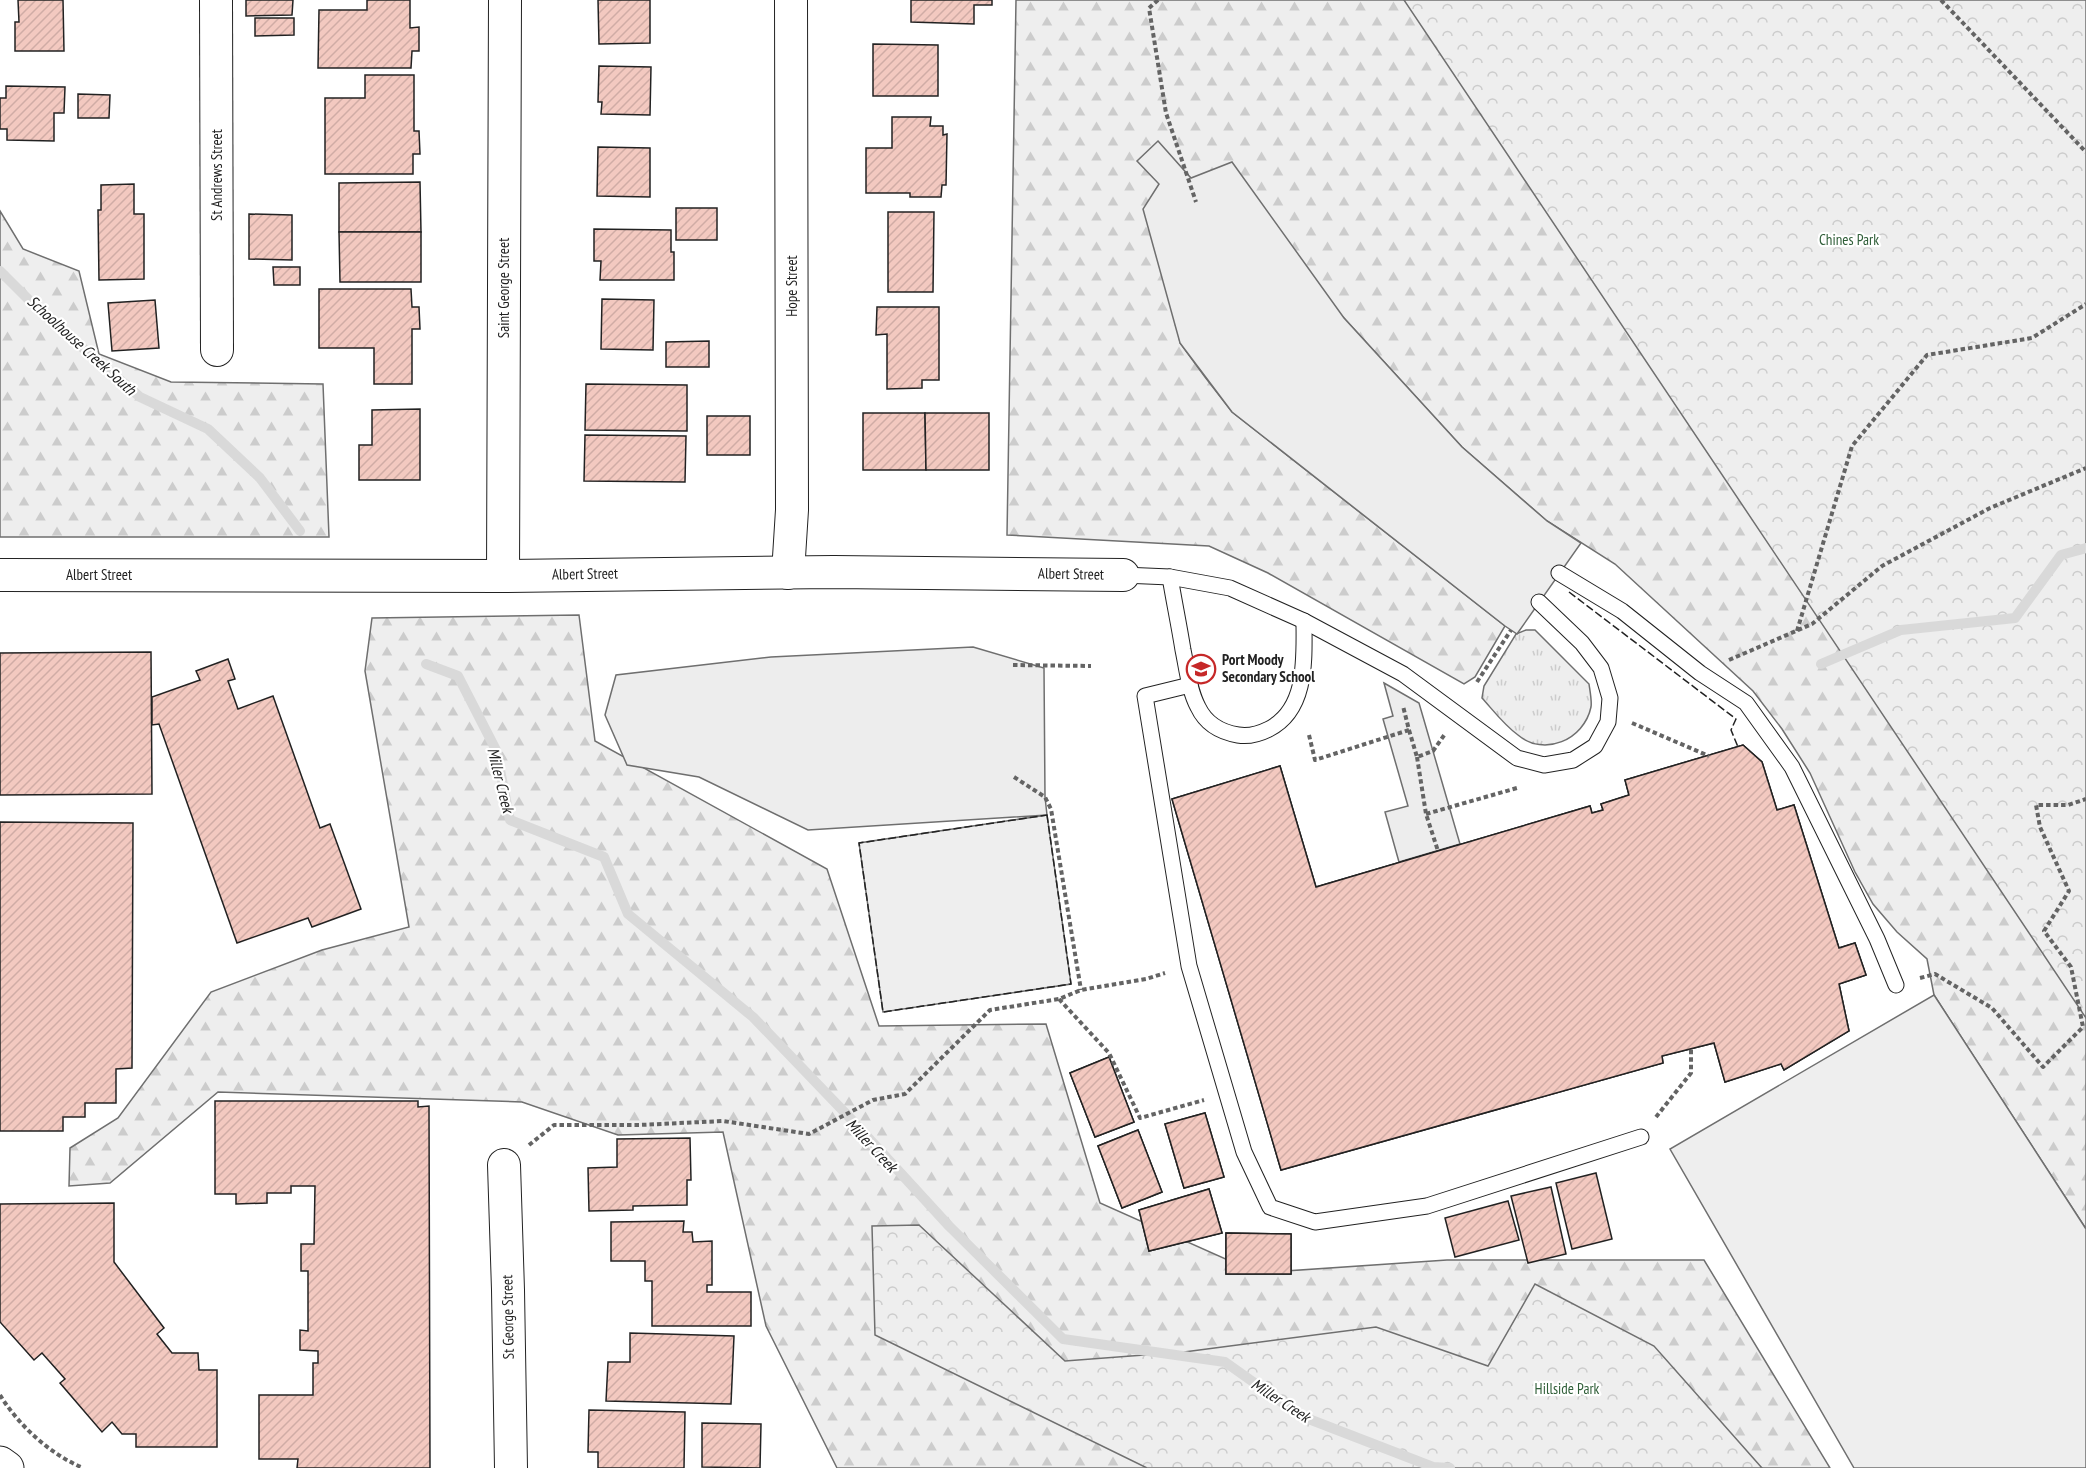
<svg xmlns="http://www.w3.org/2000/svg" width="2086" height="1468" viewBox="0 0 2086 1468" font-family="'PT Sans Narrow',sans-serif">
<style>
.grass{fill:url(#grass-tufts);stroke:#6f6f6f;stroke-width:1.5}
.forest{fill:url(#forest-firs);stroke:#6f6f6f;stroke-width:1.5}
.park{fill:url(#park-crowns);stroke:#6f6f6f;stroke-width:1.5}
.garden{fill:#eee;stroke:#6f6f6f;stroke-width:1.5}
.parking{fill:#ededed;stroke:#6f6f6f;stroke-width:1.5}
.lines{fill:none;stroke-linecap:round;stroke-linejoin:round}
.stream{stroke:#d9d9d9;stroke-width:10}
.building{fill:url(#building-hatch);stroke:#222;stroke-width:1.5}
.service-casing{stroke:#222;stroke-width:17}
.minor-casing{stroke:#222;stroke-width:34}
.secondary-casing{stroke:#222;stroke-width:35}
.path{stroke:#646464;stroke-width:4;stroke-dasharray:4.5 3;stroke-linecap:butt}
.service{stroke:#fff;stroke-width:15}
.minor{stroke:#fff;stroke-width:32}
.secondary{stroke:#fff;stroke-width:33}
.fence{stroke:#222;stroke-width:1.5;stroke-dasharray:8 3;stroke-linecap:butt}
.labels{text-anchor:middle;stroke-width:4.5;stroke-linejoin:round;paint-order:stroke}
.street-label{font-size:15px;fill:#222;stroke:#fff}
.park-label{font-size:15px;fill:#2f5e38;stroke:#fff}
.poi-label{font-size:15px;font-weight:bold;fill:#222;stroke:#fff;text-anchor:start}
.water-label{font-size:16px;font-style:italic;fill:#222;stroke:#fff}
</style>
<defs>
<pattern id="grass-tufts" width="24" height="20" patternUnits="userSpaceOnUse" patternTransform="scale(1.5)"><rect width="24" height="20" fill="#eee"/><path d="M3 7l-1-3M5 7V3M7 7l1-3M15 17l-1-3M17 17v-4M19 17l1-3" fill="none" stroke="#ccc"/></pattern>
<pattern id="forest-firs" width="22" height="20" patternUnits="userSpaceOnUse" patternTransform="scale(1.5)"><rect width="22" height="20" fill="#eee"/><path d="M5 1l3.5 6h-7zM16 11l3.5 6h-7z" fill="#ccc"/></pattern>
<pattern id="park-crowns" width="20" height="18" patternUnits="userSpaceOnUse" patternTransform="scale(1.5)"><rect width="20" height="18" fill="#eee"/><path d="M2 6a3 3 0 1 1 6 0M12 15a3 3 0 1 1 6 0" fill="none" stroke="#ccc"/></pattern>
<pattern id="building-hatch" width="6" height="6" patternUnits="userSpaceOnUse" patternTransform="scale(1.5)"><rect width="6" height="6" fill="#f3c9c0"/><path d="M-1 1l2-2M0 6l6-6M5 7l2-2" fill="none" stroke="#d0aca5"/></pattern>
</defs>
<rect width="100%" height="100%" fill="#fff"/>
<!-- grass -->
<path class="grass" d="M1526 630H1535L1589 684C1590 691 1592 701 1591 707 1584 740 1544 757 1518 735 1504 725 1493 710 1482 698L1484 686 1516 634Z"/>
<!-- forest -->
<g class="forest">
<polygon points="1016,0 2086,0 2086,1229 1934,995 1927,959 1897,932 1873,904 1855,872 1810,773 1782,729 1753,691 1615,564 1547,521 1462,447 1344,318 1191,178 1159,184 1180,343 1205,377 1232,412 1505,626 1475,677 1464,684 1268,573 1209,546 1007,535"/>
<polygon points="0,211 23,249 79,271 99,354 171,382 323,384 329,537 0,537"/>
<polygon points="579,615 595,741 827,869 879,1026 1046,1024 1100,1203 1257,1273 1447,1260 1704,1260 1830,1468 837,1468 766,1326 723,1132 618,1135 522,1102 218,1092 110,1183 69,1186 70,1148 118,1118 211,992 322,950 409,927 365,671 372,618"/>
</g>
<!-- park -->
<g class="park">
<polygon points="1404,0 2086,0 2086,1018"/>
<polygon points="919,1225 1065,1361 1184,1352 1376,1327 1488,1366 1535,1284 1654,1346 1762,1468 1147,1468 875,1335 872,1226"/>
</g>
<!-- garden -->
<g class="garden">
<polygon points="1047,815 1071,984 883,1012 859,843"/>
<polygon points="1934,995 2086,1229 2086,1468 1854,1468 1670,1149"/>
</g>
<!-- parking -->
<g class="parking">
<polygon points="1158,141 1191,178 1232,162 1344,318 1462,447 1547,521 1581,543 1517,634 1505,626 1232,412 1180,343 1143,209 1159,184 1137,161"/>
<polygon points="973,647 1044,668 1045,797 1047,815 808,830 699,777 627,765 605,715 616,675 771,657"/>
<polygon points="1384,683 1419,703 1460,844 1399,862 1385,812 1408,806 1383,719 1393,716"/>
</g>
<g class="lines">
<!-- stream -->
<g class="stream">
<polyline points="0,271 41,312 140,397 208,429 260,478 300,531"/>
<polyline points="426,664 458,676 496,750 510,820 604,857 628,914 753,1017 851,1119 949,1226 1063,1339 1225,1362 1301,1416 1433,1467 1450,1468"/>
<polyline points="1821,664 1901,630 2015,618 2061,555 2086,548"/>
</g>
</g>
<!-- building -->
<g class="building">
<polygon points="18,0 63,0 64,51 15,51 15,22 19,22"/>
<polygon points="246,0 293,0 292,15 246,16"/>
<polygon points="367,0 410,0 410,28 419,27 419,51 412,51 411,68 318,68 319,10 367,10"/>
<polygon points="598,0 650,0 650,43 599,44"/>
<polygon points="911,0 992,0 992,5 974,5 974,24 911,22"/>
<polygon points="255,18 294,18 294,35 255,36"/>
<polygon points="873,44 938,45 938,96 873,96"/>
<polygon points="599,66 651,67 650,115 601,114 602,102 598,102"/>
<polygon points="365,75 414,75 414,131 419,131 420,154 413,154 413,174 325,174 325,98 365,98"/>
<polygon points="6,86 65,87 64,113 54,113 54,141 7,140 7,129 0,129 0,98 6,98"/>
<polygon points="78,94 110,95 109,118 78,118"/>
<polygon points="892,117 931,117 930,126 943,126 943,135 947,134 946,185 942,185 941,197 910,197 910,193 866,193 866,148 892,148"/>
<polygon points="598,147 650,148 650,197 597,196"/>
<polygon points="420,182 421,232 339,232 339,183"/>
<polygon points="134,184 134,214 144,214 144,279 99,280 98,210 101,210 101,185"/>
<rect x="676" y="208" width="41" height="32"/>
<polygon points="888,212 934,212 933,292 888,292"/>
<polygon points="249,214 292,215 292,260 249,259"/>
<polygon points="594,229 671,230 671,252 674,252 674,280 600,280 601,261 594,261"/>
<polygon points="339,232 421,232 421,282 340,282"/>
<polygon points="273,267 300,267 300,285 274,285"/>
<polygon points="319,289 411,289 412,307 419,307 420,329 412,329 412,384 374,384 374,348 319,348"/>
<polygon points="602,299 654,300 653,350 601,349"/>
<polygon points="155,300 159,348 112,351 108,303"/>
<polygon points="877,307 939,307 939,380 922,380 922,388 887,389 887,334 876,335"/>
<polygon points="709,341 709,367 666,367 666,342"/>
<polygon points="586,384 687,385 687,431 585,430"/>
<polygon points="420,409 420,480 359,480 359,445 372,445 372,410"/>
<polygon points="863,413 925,413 926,470 863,470"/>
<polygon points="925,413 989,413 989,470 926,470"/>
<rect x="707" y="416" width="43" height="39"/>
<polygon points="585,435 686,436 685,482 584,481"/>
<polygon points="151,652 152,794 0,795 0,653"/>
<polygon points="228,659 235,679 228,681 238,709 273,696 320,828 330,824 361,909 312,927 308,918 237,943 159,724 152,725 152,697 200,680 196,671"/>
<polygon points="1743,745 1762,762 1777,810 1794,805 1839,948 1855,943 1866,975 1839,984 1849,1031 1784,1070 1781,1064 1725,1082 1714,1043 1662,1056 1663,1063 1281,1170 1172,799 1280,766 1316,887 1590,806 1592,813 1603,810 1601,804 1629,795 1625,780"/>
<polygon points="1743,745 1762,762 1777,810 1794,805 1839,948 1855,943 1866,975 1839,984 1849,1031 1784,1070 1781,1064 1725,1082 1714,1043 1662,1056 1663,1063 1281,1170 1172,799 1280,766 1316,887 1590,806 1592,813 1603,810 1601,804 1629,795 1625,780"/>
<polygon points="0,822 133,823 132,1068 116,1069 116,1103 85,1103 85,1117 63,1117 63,1131 0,1131"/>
<polygon points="1109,1057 1134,1122 1095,1137 1070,1073"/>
<polygon points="1109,1057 1134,1122 1095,1137 1070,1073"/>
<polygon points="215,1101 418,1101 418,1107 429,1106 430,1468 297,1468 298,1459 259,1459 259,1395 313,1395 313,1363 318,1363 318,1351 300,1350 300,1330 308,1331 308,1271 301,1271 301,1244 314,1244 315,1186 291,1186 291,1193 267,1193 267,1203 236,1204 236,1194 215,1194"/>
<polygon points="1205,1113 1224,1177 1184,1188 1165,1124"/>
<polygon points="1205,1113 1224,1177 1184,1188 1165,1124"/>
<polygon points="1138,1130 1162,1192 1122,1208 1098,1146"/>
<polygon points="1138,1130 1162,1192 1122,1208 1098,1146"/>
<polygon points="690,1138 691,1180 687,1180 687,1205 633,1206 633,1210 589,1211 588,1168 617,1167 617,1139"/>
<polygon points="1596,1173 1612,1239 1572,1249 1556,1183"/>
<polygon points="1551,1187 1566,1254 1528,1263 1511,1196"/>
<polygon points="1209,1189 1222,1233 1149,1251 1139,1210"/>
<polygon points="1209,1189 1222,1233 1149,1251 1139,1210"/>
<polygon points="1508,1201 1519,1240 1455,1257 1445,1218"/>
<polygon points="114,1203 114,1262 164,1328 157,1334 172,1353 198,1353 199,1370 217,1370 217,1447 136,1447 136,1434 122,1434 112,1422 102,1432 60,1383 65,1379 42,1353 34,1360 0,1322 0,1204"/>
<polygon points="684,1221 683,1232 692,1232 693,1242 712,1241 712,1285 707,1285 707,1292 751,1292 751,1326 652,1326 652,1281 645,1281 645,1261 611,1261 611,1222"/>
<polygon points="1226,1233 1291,1234 1291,1274 1226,1274"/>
<polygon points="1226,1233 1291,1234 1291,1274 1226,1274"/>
<polygon points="630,1333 734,1336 731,1404 606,1401 608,1362 630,1362"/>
<polygon points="589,1410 685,1412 684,1468 598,1468 598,1452 588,1452"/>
<polygon points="702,1423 761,1424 760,1468 702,1467"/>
</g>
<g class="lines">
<!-- service casing -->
<g class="service-casing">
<g id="service">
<polyline points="1559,573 1622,611 1700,673 1746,703 1792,767 1877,939 1896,985"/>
<polyline points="1123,575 1170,577 1230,588 1304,621 1403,674 1517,758 1544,765 1573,760 1595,746 1608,722 1610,698 1601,668 1582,643 1539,602"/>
<path d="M1170 577C1174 601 1179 625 1183 650 1187 669 1189 690 1198 707 1206 724 1220 732 1238 735 1249 737 1259 734 1269 729 1308 709 1304 658 1304 621"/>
<polyline points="1190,685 1145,696 1189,966 1244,1152 1270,1207 1315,1222 1427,1206 1641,1137"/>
</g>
</g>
<!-- minor casing -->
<g class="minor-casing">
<g id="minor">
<polyline points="216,0 217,350"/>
<polyline points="788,573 792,510 791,0"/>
<polyline points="0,575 503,576 834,572 1123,575"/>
<polyline points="503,576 505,0"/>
<polyline points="504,1165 508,1290 511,1468"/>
</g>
</g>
<!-- secondary casing -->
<g class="secondary-casing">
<polyline id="secondary" points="0,1463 7,1468"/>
</g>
<!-- path -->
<g class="path">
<polyline points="1158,0 1149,8 1166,113 1196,202"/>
<polyline points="1941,0 2086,152"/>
<polyline points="1797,631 1852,446 1927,355 2032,338 2086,304"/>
<polyline points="1729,660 1812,624 1882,566 1990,508 2086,468"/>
<polyline points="1013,665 1091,666"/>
<polyline points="1477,682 1511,630"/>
<polyline points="1632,723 1709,756"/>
<polyline points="1409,730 1417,757 1433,751 1445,734"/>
<polyline points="1309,735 1315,760 1409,730 1403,706"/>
<polyline points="1417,757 1426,814 1438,851"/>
<polyline points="1014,777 1045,797 1051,809 1081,990"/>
<polyline points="1426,814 1517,788"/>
<polyline points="1920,978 1935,974 1992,1008 2043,1067 2083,1027 2071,967 2044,931 2069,891 2040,827 2036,805 2068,805 2086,799"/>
<polyline points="1059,999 1109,1053 1140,1118 1204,1100"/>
<polyline points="1656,1117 1691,1073 1691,1048"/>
<polyline points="529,1145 554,1125 639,1125 723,1121 809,1134 873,1100 905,1094 990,1010 1059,999 1081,990 1146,979 1165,973"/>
<path d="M0 1395C19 1426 50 1454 83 1468"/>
</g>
<!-- service -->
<use href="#service" class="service"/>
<!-- minor -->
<use href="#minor" class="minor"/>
<!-- secondary -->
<use href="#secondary" class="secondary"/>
<!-- fence -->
<g class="fence">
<polyline points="1569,592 1736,719 1731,730 1738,747"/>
<polygon points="1047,815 1071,984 883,1012 859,843"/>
</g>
</g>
<!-- icons -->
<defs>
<g id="school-ring" transform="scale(1.5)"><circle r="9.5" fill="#fff" stroke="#c62828" stroke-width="1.5"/><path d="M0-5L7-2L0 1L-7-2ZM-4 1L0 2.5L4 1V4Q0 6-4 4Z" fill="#c62828"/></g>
</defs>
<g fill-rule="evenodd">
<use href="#school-ring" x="1201" y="669"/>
</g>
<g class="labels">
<!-- street labels -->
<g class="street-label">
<text transform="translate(217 175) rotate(-90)" y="5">St Andrews Street</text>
<text transform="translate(792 286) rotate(-90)" y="5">Hope Street</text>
<text transform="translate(504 288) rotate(-90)" y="5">Saint George Street</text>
<text transform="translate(585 574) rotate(-1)" y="5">Albert Street</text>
<text transform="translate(1071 574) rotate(1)" y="5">Albert Street</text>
<text x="99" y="580">Albert Street</text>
<text transform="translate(508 1317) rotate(-91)" y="5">St George Street</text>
</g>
<!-- park labels -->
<g class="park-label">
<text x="1849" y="245">Chines Park</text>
<text x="1567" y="1394">Hillside Park</text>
</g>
<!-- poi labels -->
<g class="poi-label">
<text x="1222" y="665">Port Moody<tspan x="1222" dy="17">Secondary School</tspan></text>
</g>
<!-- water labels -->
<g class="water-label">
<text transform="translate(82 345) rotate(42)" y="6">Schoolhouse Creek South</text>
<text transform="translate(501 780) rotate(76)" y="6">Miller Creek</text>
<text transform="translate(872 1145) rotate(47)" y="6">Miller Creek</text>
<text transform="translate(1281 1400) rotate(33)" y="6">Miller Creek</text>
</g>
</g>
</svg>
